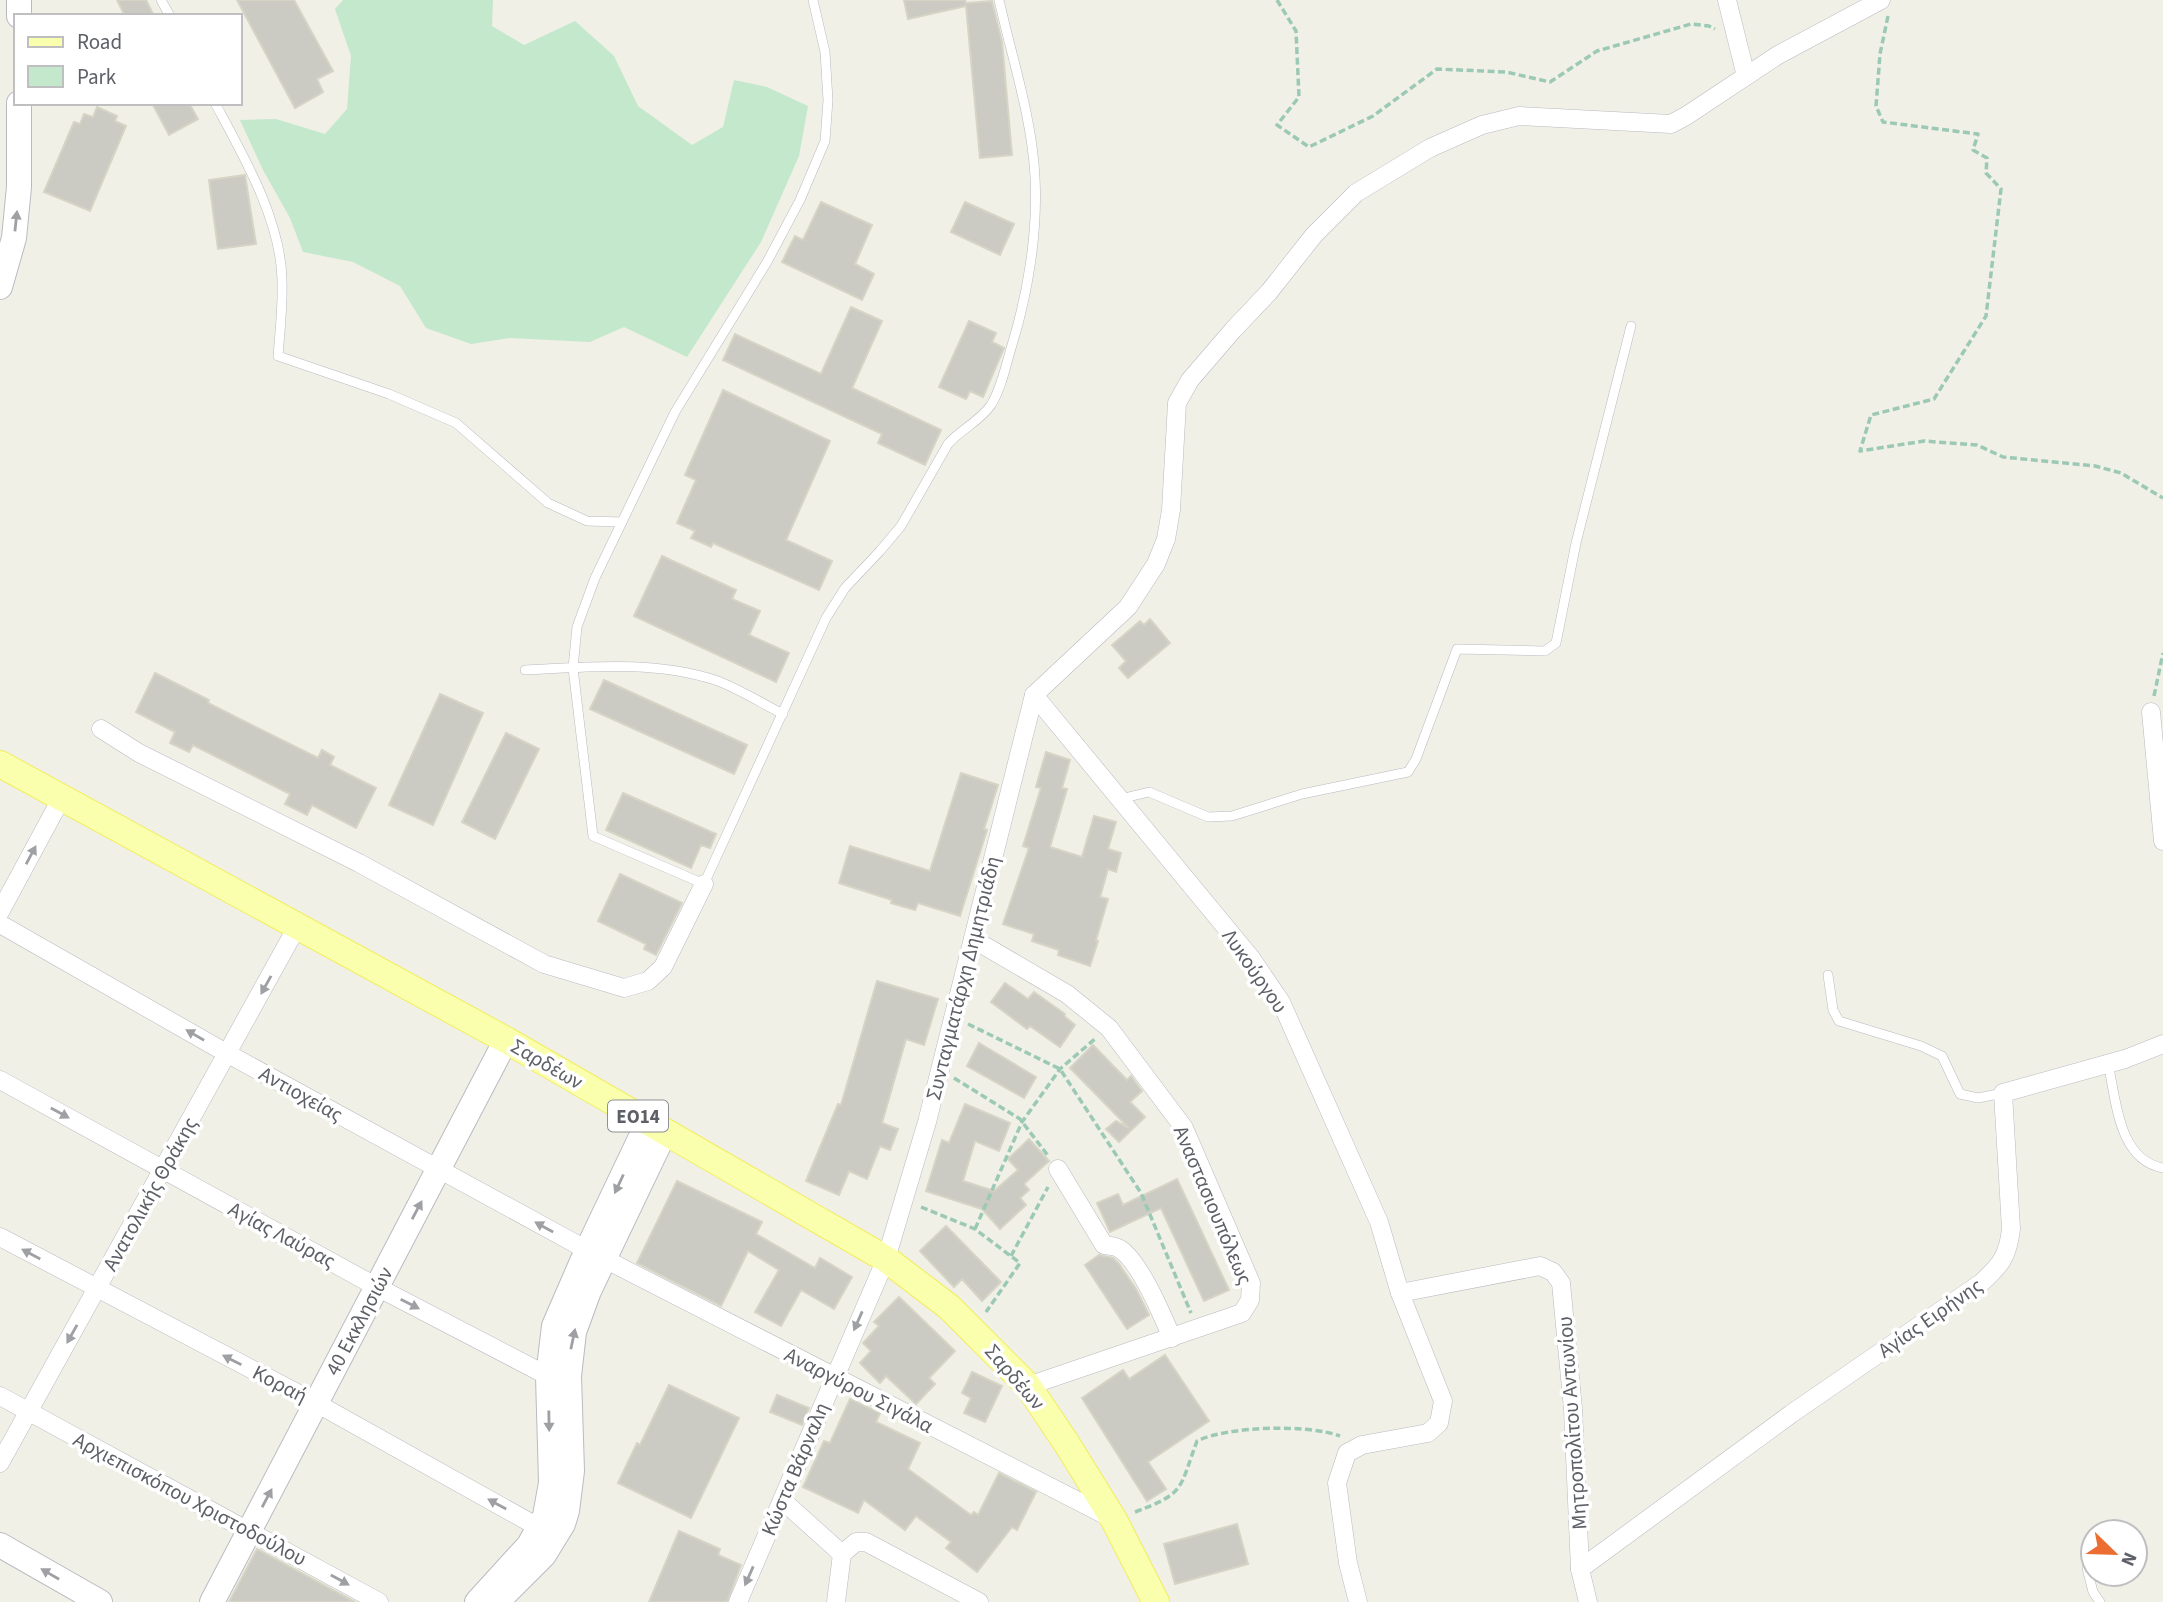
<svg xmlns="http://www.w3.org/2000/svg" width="2163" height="1602" viewBox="0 0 2163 1602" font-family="'Source Sans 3',sans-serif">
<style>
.green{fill:#c3e8cc}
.building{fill:#cbcbc3;stroke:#d5d4c5;stroke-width:2}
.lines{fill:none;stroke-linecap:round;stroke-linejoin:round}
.lane-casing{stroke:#b9bac0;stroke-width:10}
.street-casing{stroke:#b9bac0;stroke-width:19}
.secondary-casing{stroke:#babbc2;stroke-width:26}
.primary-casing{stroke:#f3ed5d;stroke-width:28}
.path{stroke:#9cc9b4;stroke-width:3.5;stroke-dasharray:7 3.5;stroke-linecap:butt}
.lane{stroke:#fff;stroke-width:9}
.street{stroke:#fff;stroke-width:18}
.secondary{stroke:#fff;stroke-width:24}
.primary{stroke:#f9ffad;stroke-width:26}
.oneway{fill:#9ea0a4}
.labels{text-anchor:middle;stroke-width:7;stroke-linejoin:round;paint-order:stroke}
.shield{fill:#fff;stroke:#8e9095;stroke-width:2}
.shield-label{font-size:19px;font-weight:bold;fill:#5e6067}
.street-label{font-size:21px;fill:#5e6067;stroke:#fff}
</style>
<rect width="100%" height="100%" fill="#f0f0e7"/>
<!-- green -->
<polygon class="green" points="343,0 493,0 492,26 524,45 575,21 614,56 638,106 692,145 723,127 734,80 767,87 808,106 799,156 761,242 687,357 624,327 590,342 510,338 471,344 426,328 400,286 353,262 303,252 290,218 263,170 240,120 276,119 325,134 347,109 351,56 335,9"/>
<!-- building -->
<g class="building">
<polygon points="117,0 146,0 154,16 125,16"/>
<polygon points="237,0 294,0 333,71 317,79 323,92 295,108"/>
<polygon points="904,0 965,0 966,3 992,1 1002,42 1012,155 980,158 966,6 908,19"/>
<polygon points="152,103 189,103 198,119 169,135"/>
<polygon points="97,107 117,116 115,121 126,126 90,211 44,192 74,122 80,124 84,114 93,117"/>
<polygon points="245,175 256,244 218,249 209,180"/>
<polygon points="821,202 872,225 855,264 874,274 862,300 782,262 795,236 803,240"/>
<polygon points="965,202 1014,224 1000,255 951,232"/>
<polygon points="851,307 882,321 852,388 941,430 925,465 878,443 882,434 723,360 735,334 821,374"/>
<polygon points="969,321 996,333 992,342 1004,348 983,397 970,391 966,399 939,387"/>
<polygon points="723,390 830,441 786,540 832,561 819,590 713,543 711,547 691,538 695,531 677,523 696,480 685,475"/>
<polygon points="662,556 736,590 732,599 760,611 749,635 789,653 776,682 634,616"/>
<polygon points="1150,619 1170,643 1128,678 1119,668 1126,661 1112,645 1140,621 1144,625"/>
<polygon points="155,673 209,700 208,703 318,758 322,750 334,757 330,765 376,788 356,828 312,805 307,815 285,804 290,794 193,745 189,752 170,743 175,732 136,712"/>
<polygon points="604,680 747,745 734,774 590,709"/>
<polygon points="440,694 483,713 433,825 389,805"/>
<polygon points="506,733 539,749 495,839 462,822"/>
<polygon points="1046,752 1070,760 1062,788 1067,789 1050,847 1082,857 1094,816 1116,822 1108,849 1121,853 1116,872 1108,869 1100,897 1108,899 1096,940 1098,941 1090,966 1058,955 1059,950 1032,941 1034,934 1003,924 1029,848 1023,846 1041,788 1036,787"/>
<polygon points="961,773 998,785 984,829 987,830 960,916 918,903 915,910 891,903 892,900 839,883 850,846 930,871"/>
<polygon points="623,793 716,834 710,848 701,845 691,868 606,830"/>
<polygon points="620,874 682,903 656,955 644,949 646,944 598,921"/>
<polygon points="877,981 938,999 924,1045 906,1039 882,1123 898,1129 890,1150 880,1146 867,1179 849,1171 839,1195 806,1181 838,1104 841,1105"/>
<polygon points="1005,983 1028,999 1034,992 1065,1014 1064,1016 1075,1025 1060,1047 1030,1026 1027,1029 991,1002"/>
<polygon points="979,1043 1036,1077 1024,1098 967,1066"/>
<polygon points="1093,1045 1127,1080 1131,1076 1142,1091 1130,1102 1145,1117 1119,1142 1106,1129 1116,1121 1129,1128 1070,1068"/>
<polygon points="965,1104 1010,1123 999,1151 975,1141 963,1181 994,1191 1018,1170 1008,1159 1029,1139 1049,1161 1024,1184 1029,1190 1020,1198 1026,1205 1000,1229 982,1209 926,1191 942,1140 949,1143"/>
<polygon points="1177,1179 1229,1290 1204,1301 1161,1208 1110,1232 1097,1203 1118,1194 1123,1205"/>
<polygon points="677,1181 762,1222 756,1234 815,1268 820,1258 852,1277 834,1309 801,1290 781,1326 755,1312 779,1270 748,1251 721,1306 637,1263"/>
<polygon points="946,1226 1001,1282 982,1301 962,1279 954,1287 920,1251"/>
<polygon points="1099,1255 1113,1258 1119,1264 1136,1289 1149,1315 1127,1329 1085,1265"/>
<polygon points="899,1297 955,1351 929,1378 935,1384 916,1404 886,1376 880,1383 860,1363 871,1351 863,1343 879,1326 874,1322"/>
<polygon points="1165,1355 1209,1421 1148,1462 1166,1489 1147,1501 1082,1398 1123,1370 1129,1379"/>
<polygon points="972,1372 1002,1386 985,1422 964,1413 971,1398 962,1393"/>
<polygon points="669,1385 739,1418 691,1518 618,1483 637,1443 640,1445"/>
<polygon points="777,1395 809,1408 802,1425 770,1412"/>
<polygon points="850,1399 880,1413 876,1422 920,1443 908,1469 971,1515 974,1512 978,1515 999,1473 1036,1492 1017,1530 1012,1527 977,1572 946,1548 951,1542 916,1516 905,1530 864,1500 858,1513 803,1487 824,1441 830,1443"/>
<polygon points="1237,1524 1248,1564 1175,1584 1164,1544"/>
<polygon points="679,1531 720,1549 718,1555 741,1565 727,1602 649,1602"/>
<polygon points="257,1549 355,1602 229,1602"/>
</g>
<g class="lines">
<!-- lane casing -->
<g class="lane-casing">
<g id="lane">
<polyline points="161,0 170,16"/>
<path d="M813 0 825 52 828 100 825 141 800 200 767 262 675 412 595 578 577 627 573 668 593 836 704 884 826 618 845 588 880 551 901 526 948 444C961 429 979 422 991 405 1002 387 1006 364 1012 345 1028 293 1038 232 1035 177 1032 118 1012 58 999 0"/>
<path d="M215 103C243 155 281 220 282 280 283 305 280 331 278 356L389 394 456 423 548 503 587 521 622 522"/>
<path d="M525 670C587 667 654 660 715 680 738 688 761 703 783 714"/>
<polyline points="1120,799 1149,792 1208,817 1232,816 1302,794 1408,772 1416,759 1457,649 1545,651 1556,643 1576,543 1631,326"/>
<polyline points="1828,975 1833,1010 1839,1021 1921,1046 1942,1056 1960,1094 1978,1098 2003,1093"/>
<path d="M2108 1063C2116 1099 2118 1160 2163 1168"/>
<polyline points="2087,1568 2093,1592 2100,1602"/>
</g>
</g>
<!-- street casing -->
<g class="street-casing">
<g id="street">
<polyline points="1727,0 1746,76"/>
<polyline points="1034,695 1128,607 1156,564 1166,539 1171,510 1177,403 1190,380 1233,330 1269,292 1314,235 1356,193 1430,148 1482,125 1519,116 1671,124 1686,116 1778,55 1881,0"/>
<polyline points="1034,695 1251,958 1281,1002 1379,1222 1400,1293 1443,1401 1439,1423 1428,1433 1362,1445 1347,1453 1337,1483 1348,1563 1358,1602"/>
<polyline points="2151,712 2163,841"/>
<polyline points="101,729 139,753 359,863 544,964 624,988 648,981 663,967 704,884"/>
<polyline points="0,912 61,799"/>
<polyline points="0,924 228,1054 587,1250 1111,1518"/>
<polyline points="973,939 1067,994 1109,1028 1184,1128 1251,1283 1250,1300 1242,1313 1028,1386"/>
<polyline points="0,1080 377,1287 548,1376 559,1376"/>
<path d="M1058 1169 1104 1245C1109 1246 1116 1246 1120 1249 1140 1262 1162 1315 1172 1338"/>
<polyline points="0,1237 316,1403 547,1532"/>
<polyline points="1400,1293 1540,1266 1553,1272 1561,1283 1573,1409 1580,1569 1588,1602"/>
<polyline points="0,1396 379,1602"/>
<polyline points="0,1463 298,925"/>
<polyline points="782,1500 842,1554"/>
<path d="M1580 1569 1791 1414 1981 1283C2001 1265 2008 1256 2011 1229L2003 1093 2125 1059 2163 1044"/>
<polyline points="738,1602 886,1259 927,1122 1034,695"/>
<polyline points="836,1602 842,1554 856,1542 866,1542 979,1602"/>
</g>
</g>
<!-- secondary casing -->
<g class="secondary-casing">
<g id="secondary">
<polyline points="19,0 19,16"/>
<polyline points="0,287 14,238 19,187 19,103"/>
<polyline points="0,1545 100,1602"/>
<polyline points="212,1602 506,1040"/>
<polyline points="477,1602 529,1545 545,1516 551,1483 548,1376 554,1326 587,1250 648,1122"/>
<polyline points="497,1602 544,1555 563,1524 567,1511 572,1471 569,1376 574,1332 589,1291 665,1132"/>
</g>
</g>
<!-- primary casing -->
<g class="primary-casing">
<polyline id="primary" points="0,764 506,1040 886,1259 949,1307 1028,1386 1067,1444 1114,1520 1156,1602"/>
</g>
<!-- path -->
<g class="path">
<polyline points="1277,0 1296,31 1299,97 1277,125 1309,147 1373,116 1437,69 1506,72 1550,82 1597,51 1691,24 1709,26 1715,29"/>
<polyline points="1888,16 1880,54 1876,106 1883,122 1978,134 1973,150 1987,158 1986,173 2001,189 1986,316 1934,399 1871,415 1860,451 1924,441 1977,445 2003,457 2095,466 2121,473 2163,498"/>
<polyline points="2154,696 2163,653"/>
<polyline points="968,1024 1060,1069 1141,1193 1191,1313"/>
<polyline points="954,1078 1020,1119 1049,1157"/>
<polyline points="921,1207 975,1229 1020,1263 986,1312"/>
<polyline points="975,1229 1022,1122 1060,1069 1096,1038"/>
<polyline points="1011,1256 1048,1187"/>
<path d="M1135 1512C1186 1493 1179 1489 1197 1441 1228 1426 1308 1424 1340 1436"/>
</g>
<!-- lane -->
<use href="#lane" class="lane"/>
<!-- street -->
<use href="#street" class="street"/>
<!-- secondary -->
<use href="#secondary" class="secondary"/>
<!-- primary -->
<use href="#primary" class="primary"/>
</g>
<!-- one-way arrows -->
<defs><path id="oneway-solid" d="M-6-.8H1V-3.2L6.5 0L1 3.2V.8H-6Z" transform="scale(1.75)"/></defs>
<g class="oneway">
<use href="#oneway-solid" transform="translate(16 221) rotate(-84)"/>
<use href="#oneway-solid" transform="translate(31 855) rotate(-62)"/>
<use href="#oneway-solid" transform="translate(266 985) rotate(119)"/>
<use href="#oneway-solid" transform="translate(195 1035) rotate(-150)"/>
<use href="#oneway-solid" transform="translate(60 1113) rotate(29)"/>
<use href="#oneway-solid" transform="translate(619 1184) rotate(115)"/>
<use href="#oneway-solid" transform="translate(417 1210) rotate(-62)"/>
<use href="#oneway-solid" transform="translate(544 1227) rotate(-151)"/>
<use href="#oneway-solid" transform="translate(31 1254) rotate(-152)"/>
<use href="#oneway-solid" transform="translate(410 1304) rotate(27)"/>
<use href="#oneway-solid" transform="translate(858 1321) rotate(114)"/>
<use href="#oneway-solid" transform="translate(72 1334) rotate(119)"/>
<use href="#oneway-solid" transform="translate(573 1339) rotate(-78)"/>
<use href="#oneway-solid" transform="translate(232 1360) rotate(-153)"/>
<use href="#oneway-solid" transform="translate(549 1421) rotate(89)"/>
<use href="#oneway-solid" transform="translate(267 1498) rotate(-62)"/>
<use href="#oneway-solid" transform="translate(497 1504) rotate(-151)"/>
<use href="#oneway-solid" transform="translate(50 1574) rotate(-150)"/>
<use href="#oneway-solid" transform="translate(749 1576) rotate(114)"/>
<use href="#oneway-solid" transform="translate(340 1580) rotate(29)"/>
</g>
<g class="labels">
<!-- shield labels -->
<rect class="shield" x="608" y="1100.5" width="60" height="31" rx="5"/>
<g class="shield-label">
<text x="638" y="1123">ΕΟ14</text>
</g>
<!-- street labels -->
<g class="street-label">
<text transform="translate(1255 971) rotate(55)" y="7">Λυκούργου</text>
<text transform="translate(963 978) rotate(-76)" y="7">Συνταγματάρχη Δημητριάδη</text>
<text transform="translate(547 1064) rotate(30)" y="7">Σαρδέων</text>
<text transform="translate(301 1094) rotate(29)" y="7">Αντιοχείας</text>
<text transform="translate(150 1194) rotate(-61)" y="7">Ανατολικής Θράκης</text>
<text transform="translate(1213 1205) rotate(67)" y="7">Αναστασιουπόλεως</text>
<text transform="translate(282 1235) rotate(28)" y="7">Αγίας Λαύρας</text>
<text transform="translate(1930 1318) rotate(-35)" y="7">Αγίας Ειρήνης</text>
<text transform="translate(359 1321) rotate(-62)" y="7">40 Εκκλησιών</text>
<text transform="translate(1015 1377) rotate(49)" y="7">Σαρδέων</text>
<text transform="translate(280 1384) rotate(27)" y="7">Κοραή</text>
<text transform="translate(859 1390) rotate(27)" y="7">Αναργύρου Σιγάλα</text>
<text transform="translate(1572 1423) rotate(-94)" y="7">Μητροπολίτου Αντωνίου</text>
<text transform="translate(795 1469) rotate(-67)" y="7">Κώστα Βάρναλη</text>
<text transform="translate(190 1499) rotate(28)" y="7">Αρχιεπισκόπου Χριστοδούλου</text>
</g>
</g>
<!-- legend -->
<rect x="14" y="14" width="228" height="91" fill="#ffffff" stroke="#bfbfc2" stroke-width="2"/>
<rect x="28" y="37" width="35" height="10" fill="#f9ffad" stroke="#bfbfc2" stroke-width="2"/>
<text x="77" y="49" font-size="21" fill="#5e6067">Road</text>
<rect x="28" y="66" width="35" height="21" fill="#c3e8cc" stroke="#bfbfc2" stroke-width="2"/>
<text x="77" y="84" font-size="21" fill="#5e6067">Park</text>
<!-- north arrow -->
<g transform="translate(2114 1553) rotate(113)"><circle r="33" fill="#ffffff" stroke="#bfbfc2" stroke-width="2"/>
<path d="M0-5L12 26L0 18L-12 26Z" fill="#eb6d32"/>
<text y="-10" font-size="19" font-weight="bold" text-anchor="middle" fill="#5e6067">N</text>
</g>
</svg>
